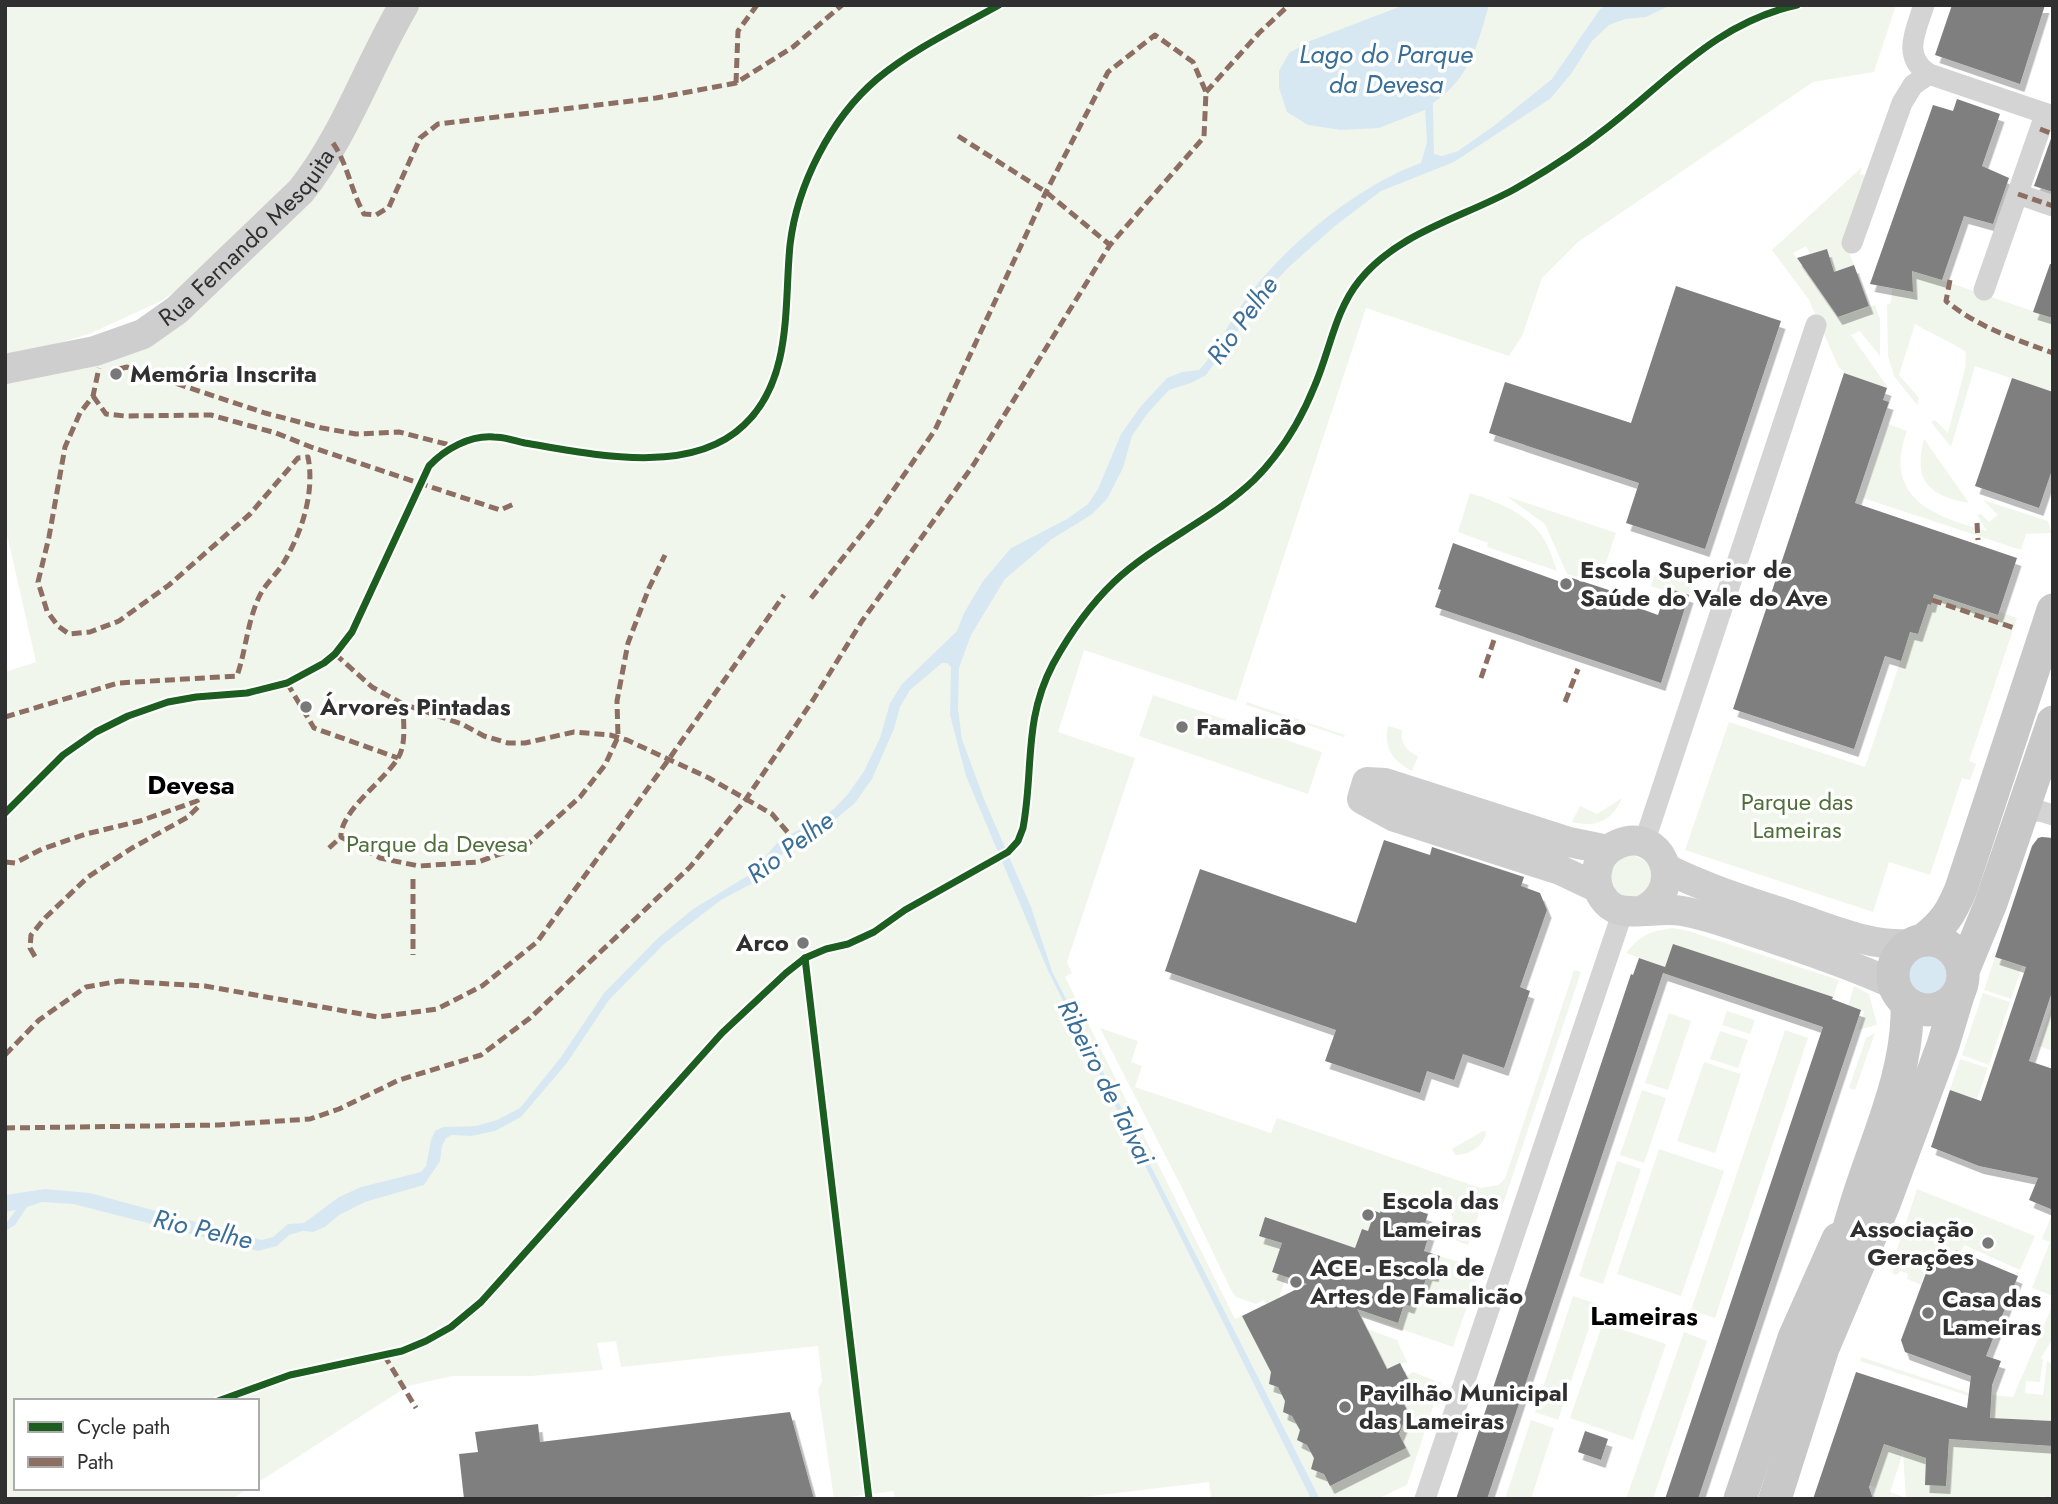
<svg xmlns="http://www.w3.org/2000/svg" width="2058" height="1504" viewBox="0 0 2058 1504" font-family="Jost,sans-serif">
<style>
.green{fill:#f1f6ec;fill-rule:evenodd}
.water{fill:#d8e8f3}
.building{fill:#7f7f7f;filter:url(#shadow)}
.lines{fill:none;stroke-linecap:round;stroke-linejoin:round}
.street{stroke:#d4d4d4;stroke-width:21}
.secondary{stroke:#cecece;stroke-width:30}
.primary{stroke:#c8c8c8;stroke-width:33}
.quiet{stroke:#8d6e63;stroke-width:5;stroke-dasharray:10 5;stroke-linecap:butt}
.cycleway-casing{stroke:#fff;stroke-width:11}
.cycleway{stroke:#1b5e20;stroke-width:7}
.poi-dot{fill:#787878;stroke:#fff;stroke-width:2.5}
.labels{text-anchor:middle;stroke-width:7;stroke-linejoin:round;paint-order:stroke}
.street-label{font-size:24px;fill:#303030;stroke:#fff}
.poi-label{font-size:24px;font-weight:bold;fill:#303030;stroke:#fff;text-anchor:start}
.park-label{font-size:24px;fill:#506f3a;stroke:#fff}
.water-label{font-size:26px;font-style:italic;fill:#386e97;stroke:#fff}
.neighbourhood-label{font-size:26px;font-weight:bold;fill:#000;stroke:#fff}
</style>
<defs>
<filter id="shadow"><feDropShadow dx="4.5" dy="8" stdDeviation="0" flood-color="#0004"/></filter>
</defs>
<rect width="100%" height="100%" fill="#fff"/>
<!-- green -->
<g class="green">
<polygon points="5,5 393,5 324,136 290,185 188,283 159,302 89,334 38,349 5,356"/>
<polygon points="416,5 1896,5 1874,72 1813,82 1578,242 1542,278 1522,336 1509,356 1366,308 1236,701 1084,650 1058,732 1135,758 1067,962 1072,973 1065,977 1235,1319 1242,1316 1272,1373 1269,1384 1278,1387 1285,1401 1283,1412 1292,1416 1300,1430 1297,1440 1307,1444 1314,1458 1311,1469 1323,1473 1330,1486 1406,1448 1399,1434 1408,1412 1395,1386 1408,1379 1407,1376 1413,1372 1441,1383 1407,1485 1377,1499 1320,1499 1052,971 1049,973 1311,1499 1211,1499 1209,1482 1067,1499 895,1499 893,1491 834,1499 818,1390 822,1381 818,1346 621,1367 616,1341 597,1343 603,1370 531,1376 452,1376 408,1386 257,1483 257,1401 16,1401 16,1488 249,1488 232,1499 5,1499 5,672 36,662 5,526 5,378 87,368 109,362 108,357 227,271"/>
<polygon points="1862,167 1860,174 1866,176 1847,247 1854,265 1834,272 1827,249 1810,254 1806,246 1793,253 1838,317 1875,305 1880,319 1880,356 1860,331 1851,335 1889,389 1844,374 1844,371 1839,368 1809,300 1772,250"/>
<path d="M1912 270 2053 318V392L1975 366 1951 447 1931 422 1935 420 1948 433 1965 369 1966 352C1950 341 1931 334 1915 324L1899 375 1919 398 1917 405 1894 376 1888 356 1887 305 1891 303 1892 288 1913 292Z"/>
<path d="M1888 424 1907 431C1882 498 1934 517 1987 531L1977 515 1981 514 1989 522 1998 515 1983 500 2048 521 2052 533 2026 534 2021 550 1863 498Z"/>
<path d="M1924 439 1969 503C1928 496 1913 480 1924 439Z"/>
<path d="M1470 493C1493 500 1523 512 1538 531 1548 542 1552 557 1557 571L1487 547 1488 543 1458 532Z"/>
<polygon points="1506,496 1616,533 1600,580 1579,573 1577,577 1567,574 1545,524"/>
<polygon points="1659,562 1697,575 1688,599 1651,586"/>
<polygon points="1934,594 1998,615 1999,612 2017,618 1969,761 1976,764 1970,780 1962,778 1930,875 1889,862 1873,912 1685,850 1729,722 1865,767 1910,632 1918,634 1923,619 1920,601 1931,604"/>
<polygon points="1153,695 1322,752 1308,794 1139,736"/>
<polygon points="1247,702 1345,735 1344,737 1246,705"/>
<path d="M1388 726 1402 730C1400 743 1406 751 1418 756L1412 771C1393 761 1383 748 1388 726Z"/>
<path d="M1622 798C1613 821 1595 828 1572 822L1580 806 1597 814Z"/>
<path d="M1629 854C1646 859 1651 864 1653 881L1641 898 1615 895 1608 870 1611 864Z"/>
<polygon points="2040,909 2053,977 2022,966 2011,999 1984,990 1995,957 2020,965"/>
<path d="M1672 928 1685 930 1839 980 1833 997 1673 944 1663 973 1656 971 1657 964 1626 953C1641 935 1648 932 1672 928Z"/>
<polygon points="1574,970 1581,972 1501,1210 1482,1205 1468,1245 1452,1239 1448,1232 1453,1218 1449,1209 1433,1203 1428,1214 1385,1200 1380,1213 1375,1211 1368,1231 1362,1229 1355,1248 1265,1218 1259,1236 1282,1243 1272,1272 1286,1277 1274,1312 1277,1321 1264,1300 1256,1304 1236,1297 1232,1292 1182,1188 1100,1028 1138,1041 1131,1062 1142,1066 1135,1087 1271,1133 1277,1118 1480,1188 1498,1185 1505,1179"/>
<polygon points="1854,986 1869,994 1877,1025 1858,1030 1864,1012 1848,1006"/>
<polygon points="1983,993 2010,1002 1989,1065 1962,1055"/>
<polygon points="2053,1002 2053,1051 2038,1046"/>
<polygon points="1727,1011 1755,1020 1750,1034 1722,1025"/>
<polygon points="1669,1013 1691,1021 1668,1090 1645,1083"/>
<polygon points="1785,1030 1808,1038 1715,1318 1691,1310"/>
<polygon points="1720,1031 1748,1040 1738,1068 1710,1059"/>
<polygon points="1875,1033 1855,1090 1849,1088 1866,1038"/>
<polygon points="1960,1059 1988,1068 1977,1099 1950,1090"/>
<polygon points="1704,1062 1741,1074 1715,1153 1677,1141"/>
<polygon points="1642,1090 1666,1098 1644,1163 1620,1155"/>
<path d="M1483 1131 1486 1132C1484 1146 1470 1155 1455 1155L1452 1149Z"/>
<polygon points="1659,1149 1724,1171 1681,1296 1617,1274"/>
<polygon points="1617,1161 1641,1169 1603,1284 1579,1276"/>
<polygon points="1917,1189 2035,1236 2020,1270 1964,1245 1961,1252 1956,1250 1953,1256 1935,1249 1922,1280 1922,1285 1907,1279 1908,1274 1901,1271 1896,1275 1892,1273 1894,1266 1892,1264"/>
<polygon points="2053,1212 2053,1296 2032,1288 2050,1242 2042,1239"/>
<polygon points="1440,1256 1480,1269 1453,1347 1355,1313 1356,1309 1404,1304 1410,1306 1416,1288 1422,1290 1428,1273 1434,1274"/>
<polygon points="1573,1296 1597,1304 1558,1420 1535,1412"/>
<polygon points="2053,1304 2053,1338 2041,1358 2043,1360 2040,1382 2026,1381 2025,1393 2043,1395 2047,1361 2053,1365 2053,1421 1990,1418 1991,1398 1969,1396 1860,1361 1861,1357 1969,1393 2013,1397"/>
<polygon points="1345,1321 1397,1340 1407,1362 1387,1369"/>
<polygon points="1603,1323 1666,1344 1633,1440 1570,1418"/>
<polygon points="1684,1332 1707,1341 1653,1499 1626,1499"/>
<polygon points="1531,1420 1554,1428 1531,1499 1505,1499"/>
<path d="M1909 1436 2053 1446V1498L2041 1496 2040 1499H1872L1876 1488 1870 1485 1884 1444ZM1903 1453 1906 1498 1890 1492Z"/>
</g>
<!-- water -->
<g class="water">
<path d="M1404 5H1489C1477 46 1470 78 1433 103L1434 154 1442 156 1458 151 1495 125 1552 79 1600 9 1607 5H1671L1646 17 1625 19 1609 25 1592 41 1571 74 1550 99 1454 162 1381 191 1335 226 1290 266 1268 289 1206 375 1191 383 1169 390 1147 414 1132 436 1123 468 1107 499 1091 515 1052 539 1005 579 971 635 959 668 958 709 962 739 984 799 1031 907 1052 971 1320 1499H1311L1049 973 966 776 950 715 951 667 947 663H942L910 690 900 707 894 729 872 779 855 803 819 833 788 849 751 884 721 900 664 944 609 1000 567 1063 521 1117 495 1131 471 1136 452 1135 446 1138 442 1146 440 1161 424 1185 365 1202 339 1215 325 1227 313 1232 303 1231 289 1235 277 1246 258 1251 73 1204 42 1202 27 1207 15 1225 5 1231V1225L16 1210 5 1212V1195L45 1189 90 1193 262 1240 273 1237 288 1224 304 1223 339 1197 361 1187 421 1172 426 1166 431 1140 435 1131 443 1127 476 1126 497 1120 520 1108 561 1057 604 993 658 938 693 909 749 875 777 843 787 836 814 822 834 809 848 794 864 771 880 738 890 703 902 684 957 631 964 613 983 581 1011 548 1067 519 1088 504 1098 489 1121 434 1141 406 1167 378 1182 372 1199 370 1206 362C1220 342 1231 319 1246 299 1284 246 1360 184 1421 163L1427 142 1425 110 1379 128 1341 130 1308 125 1287 112 1279 88V71L1289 53 1310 41Z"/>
<circle cx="1928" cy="976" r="22"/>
</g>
<!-- building -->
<g class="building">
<polygon points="1952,5 2045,5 2020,84 1935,55"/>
<polygon points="1957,99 2000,114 1982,166 2009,178 1993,224 1964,216 1942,280 1912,271 1913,292 1870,284 1933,105 1953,111"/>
<polygon points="2053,133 2053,192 2034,186"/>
<polygon points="1827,249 1834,272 1854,265 1869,306 1838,317 1797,258"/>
<polygon points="2050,264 2053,264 2053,318 2033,312"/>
<polygon points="1676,286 1781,321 1705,549 1626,523 1639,483 1489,433 1505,382 1631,423"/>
<polygon points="1844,373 1887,388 1883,400 1889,402 1855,503 2017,558 1998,615 1934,594 1931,605 1928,604 1918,634 1910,632 1901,661 1885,656 1854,749 1733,709"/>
<polygon points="2012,378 2053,392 2053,467 2039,508 1975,486"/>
<polygon points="1453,543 1569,585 1572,578 1627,596 1625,603 1658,615 1667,588 1689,595 1661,683 1435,607 1441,590 1438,589"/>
<polygon points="2042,837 2053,838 2053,989 2029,1061 2053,1069 2053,1210 2029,1200 2038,1178 1979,1166 1931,1147 1950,1090 1981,1101 2026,967 1995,957 2032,846 2038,838"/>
<polygon points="1384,840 1430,855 1432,847 1524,877 1521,886 1540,893 1547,910 1520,987 1530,991 1504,1068 1463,1054 1454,1080 1427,1071 1420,1093 1325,1061 1336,1030 1165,971 1200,869 1356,923"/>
<polygon points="1673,944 1833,997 1832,999 1861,1010 1698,1499 1665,1499 1823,1027 1663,973 1487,1499 1456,1499 1631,974 1633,975 1639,958 1665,967"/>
<polygon points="1385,1200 1428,1214 1423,1230 1430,1232 1424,1251 1440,1256 1434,1274 1428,1273 1422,1290 1416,1288 1410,1306 1404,1304 1398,1323 1357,1309 1387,1369 1400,1363 1408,1379 1395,1386 1408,1412 1399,1434 1406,1448 1330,1486 1324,1474 1311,1469 1314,1458 1307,1445 1297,1440 1300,1430 1292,1416 1283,1412 1285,1401 1278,1387 1269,1384 1271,1372 1242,1316 1307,1284 1272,1272 1282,1243 1259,1236 1265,1217 1355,1248 1362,1229 1368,1231 1375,1211 1380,1213"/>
<polygon points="1935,1249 1953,1256 1956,1250 2018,1276 1986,1356 2001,1361 1992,1385 1990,1418 2053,1421 2053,1446 1949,1439 1946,1486 1925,1485 1926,1458 1884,1444 1869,1487 1873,1499 1813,1499 1856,1372 1967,1408 1971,1376 1905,1352 1901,1340"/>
<polygon points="790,1412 814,1499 464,1499 459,1454 478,1452 475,1432 538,1424 540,1442"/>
<polygon points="1585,1431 1608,1439 1601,1460 1578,1452"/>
</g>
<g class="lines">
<!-- street -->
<g class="street">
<path d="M1924 5C1916 30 1901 57 1929 74L2053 116"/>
<polyline points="2018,194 2053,206"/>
<polyline points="1852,243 1902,103 1913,85 1929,74"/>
<polyline points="1984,290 2045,115"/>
<polyline points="2022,812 2040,811 2053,815"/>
<polyline points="1644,843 1816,325"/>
<polyline points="1425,1499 1623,911"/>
</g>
<!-- secondary -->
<g class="secondary">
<path id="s1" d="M5 369 95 351 143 334 177 310 301 191C345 136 368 66 404 5"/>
<path d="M1667 869C1707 889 1750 902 1792 916 1831 929 1870 947 1912 944"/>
<polyline points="1598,888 1560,870 1395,817 1362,799 1367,782 1385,783 1569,842 1608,850"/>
<path d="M1645 909C1687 885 1660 826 1618 844 1591 855 1589 893 1614 908 1630 916 1662 907 1682 911 1712 916 1740 928 1769 937 1811 952 1853 965 1893 984"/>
</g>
<!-- primary -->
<g class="primary">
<circle cx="1928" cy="975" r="35"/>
<path d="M1923 940C1944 924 1951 913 1961 889L2053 610"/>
<polyline points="1963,971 1991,903 2053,722"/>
<path d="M1838 1267C1846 1238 1854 1208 1864 1180 1883 1124 1909 1064 1907 1004"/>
<polyline points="1740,1499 1794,1338 1838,1239"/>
<polyline points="1775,1499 1823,1348 1884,1204 1943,1045 1959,992"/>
</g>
<!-- quiet -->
<g class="quiet">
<polyline points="736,83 738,31 757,5"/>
<polyline points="1206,92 1259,33 1289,5"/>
<polyline points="2040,129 2053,134"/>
<polyline points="958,136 1046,192 1110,245"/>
<path d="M333 143C348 165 351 191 364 214L376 215 389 207 420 138 438 124 656 98 736 83 793 47 842 5"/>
<polyline points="2018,194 2053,206"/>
<path d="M1950 280 1946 301C1978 327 2014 339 2053 353"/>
<polyline points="119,369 127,367 265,413 322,428 356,434 399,432 454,446"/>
<polyline points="93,396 106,414 125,416 211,415 276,433 311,447 500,510 514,504"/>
<polyline points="1977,523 1978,540"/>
<polyline points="1932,600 2014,628"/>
<polyline points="335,654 372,687 403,704 462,724 484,736 508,743 525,743 574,732 610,735 627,740 709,778 772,814 790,835"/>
<polyline points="1481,678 1494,640"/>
<polyline points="287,683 314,728 398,758"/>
<polyline points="1565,702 1578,669"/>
<path d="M403 704C403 721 407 743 398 758 385 780 340 811 341 837L380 858 419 866 478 862 528 844 580 797 605 765 618 737 617 701 628 643 649 588 665 555"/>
<path d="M5 717 118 683 237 676C246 650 247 623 259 597 265 584 277 574 284 562 302 532 315 492 308 457L298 458 250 514 169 585 119 621 90 632 69 634 58 626 47 611 38 582 49 537 65 447 80 413 93 396 99 368"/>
<polyline points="329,848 341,837"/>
<polyline points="5,862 15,863 42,849 86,834 140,821 197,801 199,806 188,817 132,848 88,877 45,918 31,935 30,948 37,960"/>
<polyline points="413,879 413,955"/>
<polyline points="5,1055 39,1020 86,987 120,981 205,986 378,1017 437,1009 482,986 537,942 669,759 784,595"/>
<polyline points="5,1128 219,1125 310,1119 339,1109 399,1080 481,1055 530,1018 612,941 690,867 746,799 813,700 862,621 974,464 1110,245 1204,137 1206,92 1193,62 1155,35 1108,72 1046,192 935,430 872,521 808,602"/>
<polyline points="384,1355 416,1408"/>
</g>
<!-- cycleway casing -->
<g class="cycleway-casing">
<g id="cycleway">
<path d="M5 813 63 755 96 732 128 716 168 702 196 697 247 693 287 683 324 663 335 654 352 632 429 466C445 449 470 435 494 437 505 437 515 441 525 443 591 454 690 477 744 425 793 379 784 305 790 245 797 185 831 118 877 79 913 49 958 28 999 5"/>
<polyline points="805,958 869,1499"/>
<path d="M218 1401 290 1375 402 1351 426 1341 451 1327 481 1302 722 1033 786 973 805 958 826 949 848 944 874 932 905 910 1008 852 1018 841 1023 828C1034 769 1023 721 1053 664 1069 635 1089 606 1114 582 1155 543 1212 520 1254 480 1281 453 1301 420 1315 385 1330 350 1335 311 1359 281 1397 233 1461 218 1513 190 1545 172 1579 150 1608 127 1670 79 1716 23 1797 5"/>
</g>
</g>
<!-- cycleway -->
<use href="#cycleway" class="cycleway"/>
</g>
<!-- markers -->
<g class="poi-dot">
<circle cx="116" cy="374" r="7"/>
<circle cx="1566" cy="584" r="7"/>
<circle cx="306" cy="707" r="7"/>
<circle cx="1182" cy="727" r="7"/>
<circle cx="803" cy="943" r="7"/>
<circle cx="1368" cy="1215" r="7"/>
<circle cx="1988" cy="1243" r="7"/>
<circle cx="1296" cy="1282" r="7"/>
<circle cx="1928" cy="1313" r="7"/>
<circle cx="1345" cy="1407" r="7"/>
</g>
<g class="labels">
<!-- street labels -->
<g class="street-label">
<text dy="8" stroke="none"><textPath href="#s1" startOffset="285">Rua Fernando Mesquita</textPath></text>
</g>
<!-- poi labels -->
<g class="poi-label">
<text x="130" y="382">Memória Inscrita</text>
<text x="1580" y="578">Escola Superior de<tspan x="1580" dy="28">Saúde do Vale do Ave</tspan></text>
<text x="320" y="715">Árvores Pintadas</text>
<text x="1196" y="735">Famalicão</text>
<text x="789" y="951" text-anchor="end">Arco</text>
<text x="1382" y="1209">Escola das<tspan x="1382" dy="28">Lameiras</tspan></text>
<text x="1974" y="1237" text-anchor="end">Associação<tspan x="1974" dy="28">Gerações</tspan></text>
<text x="1310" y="1276">ACE - Escola de<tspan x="1310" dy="28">Artes de Famalicão</tspan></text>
<text x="1942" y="1307">Casa das<tspan x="1942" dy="28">Lameiras</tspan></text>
<text x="1359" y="1401">Pavilhão Municipal<tspan x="1359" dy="28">das Lameiras</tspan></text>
</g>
<!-- park labels -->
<g class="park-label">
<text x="1797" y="810">Parque das<tspan x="1797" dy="28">Lameiras</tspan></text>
<text x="437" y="852">Parque da Devesa</text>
</g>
<!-- water labels -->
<g class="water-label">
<text x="1386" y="63">Lago do Parque<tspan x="1386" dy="30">da Devesa</tspan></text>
<text transform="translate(1242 320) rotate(-54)" y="9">Rio Pelhe</text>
<text transform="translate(790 847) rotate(-37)" y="9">Rio Pelhe</text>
<text transform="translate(1106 1082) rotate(63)" y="9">Ribeiro de Talvai</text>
<text transform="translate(203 1229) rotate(13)" y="9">Rio Pelhe</text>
</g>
<!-- neighbourhood labels -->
<g class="neighbourhood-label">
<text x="191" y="794">Devesa</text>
<text x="1644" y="1325">Lameiras</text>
</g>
</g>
<!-- border -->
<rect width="2058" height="1504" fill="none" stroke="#303030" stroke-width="14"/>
<!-- legend -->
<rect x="14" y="1399" width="245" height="91" fill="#ffffff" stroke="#acacac" stroke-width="2"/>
<rect x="28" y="1422" width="35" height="10" fill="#1b5e20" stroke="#acacac" stroke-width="2"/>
<text x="77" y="1434" font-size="21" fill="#303030">Cycle path</text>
<rect x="28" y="1457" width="35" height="10" fill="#8d6e63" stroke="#acacac" stroke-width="2"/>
<text x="77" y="1469" font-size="21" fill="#303030">Path</text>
</svg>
